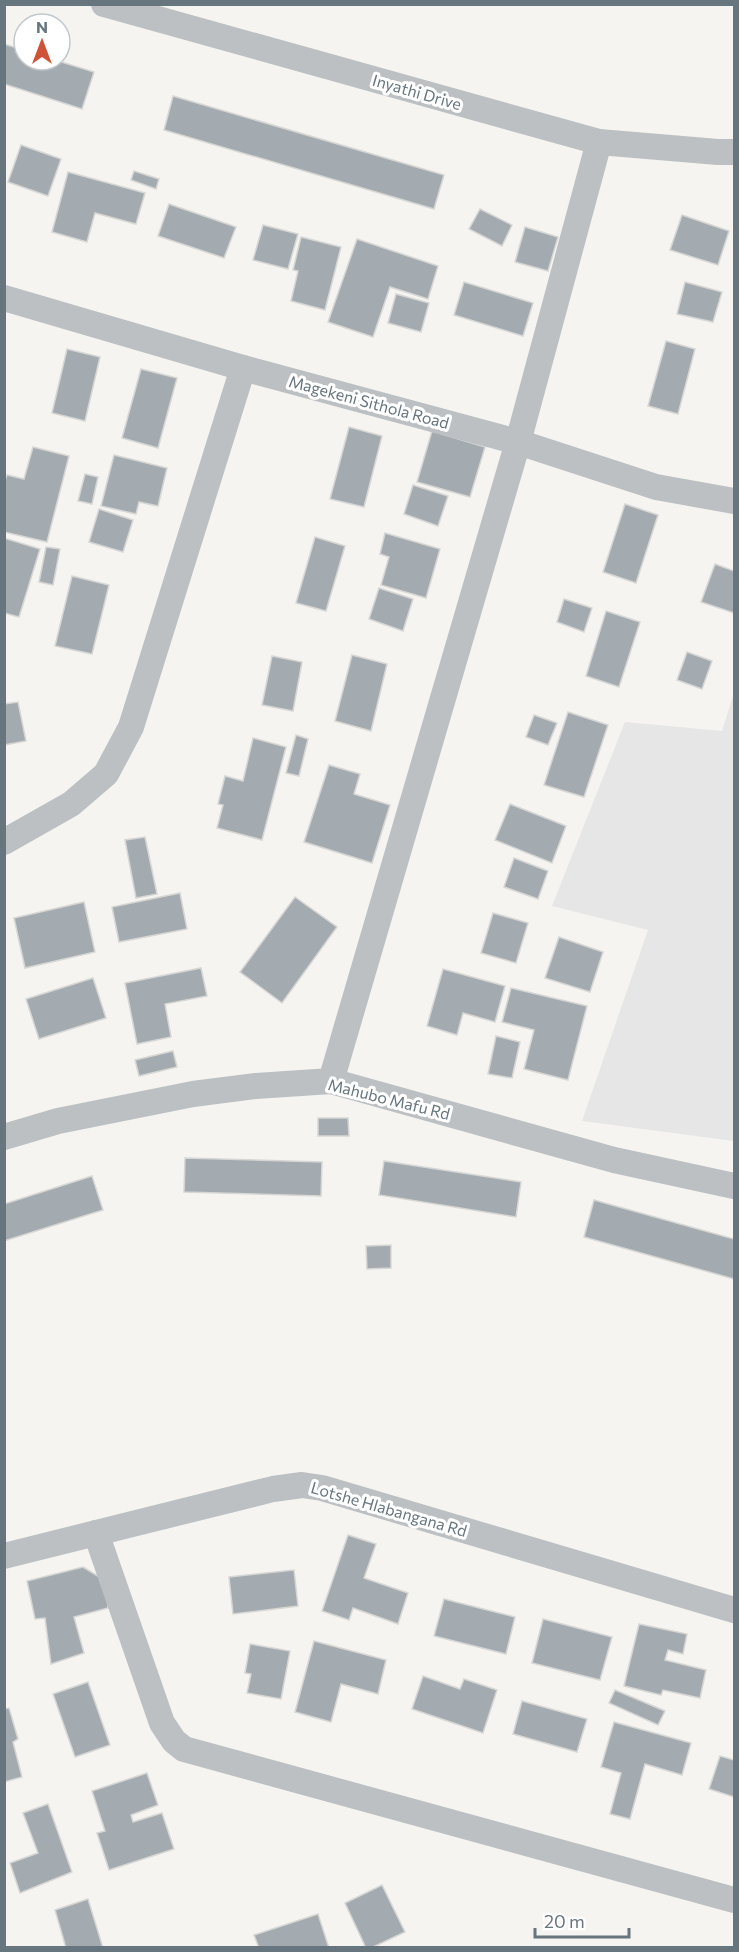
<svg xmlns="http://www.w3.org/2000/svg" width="739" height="1952" viewBox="0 0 739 1952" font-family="Commissioner,sans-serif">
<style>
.built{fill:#e5e6e5}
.building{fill:#a4abb0;stroke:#d6d6d4;stroke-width:1.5}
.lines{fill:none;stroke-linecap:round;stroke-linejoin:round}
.street{stroke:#bcc0c3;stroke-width:26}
.labels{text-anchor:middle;stroke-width:6;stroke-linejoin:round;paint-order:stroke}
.street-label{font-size:16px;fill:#67757f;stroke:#fff}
</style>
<rect width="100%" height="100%" fill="#f5f4f1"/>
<!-- built -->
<polygon class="built" points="734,693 734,1141 582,1121 648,930 552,906 625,722 722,731"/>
<!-- building -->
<g class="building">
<polygon points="4,44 24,50 24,60 55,60 94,72 82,109 4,84"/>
<polygon points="173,96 444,175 434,209 164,130"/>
<polygon points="21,145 61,159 48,196 8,182"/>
<polygon points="134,171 159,179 156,189 131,180"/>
<polygon points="68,172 145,193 136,224 95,213 87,242 52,232"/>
<polygon points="169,204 236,227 224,258 158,236"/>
<polygon points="480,209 512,225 502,246 469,229"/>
<polygon points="682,215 729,231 718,265 670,250"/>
<polygon points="263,225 298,234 288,269 253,260"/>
<polygon points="525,227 558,237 548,271 515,262"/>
<polygon points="301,237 341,247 325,310 291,301 298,271 293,270"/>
<polygon points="357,239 438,266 428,299 390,287 373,337 328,322"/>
<polygon points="464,282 533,303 523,336 454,315"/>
<polygon points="685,282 722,292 713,322 677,314"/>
<polygon points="396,294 429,303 421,332 388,323"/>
<polygon points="666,341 695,349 678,414 648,406"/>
<polygon points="67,349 100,357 85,421 52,413"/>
<polygon points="141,369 177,378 158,448 122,438"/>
<polygon points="349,427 382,436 364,507 330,499"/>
<polygon points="432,431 485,447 470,497 417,482"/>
<polygon points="33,447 69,456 47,542 4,532 4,483 7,475 24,479"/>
<polygon points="114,455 167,468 158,506 139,502 136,514 101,506"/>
<polygon points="85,474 98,477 92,504 78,501"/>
<polygon points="413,485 448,496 438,526 404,514"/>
<polygon points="625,504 658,515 636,583 603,572"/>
<polygon points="99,509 133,520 123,552 89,542"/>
<polygon points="385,533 440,549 426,598 381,585 389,557 380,554"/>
<polygon points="315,537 345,546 326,611 296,603"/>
<polygon points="4,538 40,549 19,617 4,613"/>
<polygon points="46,547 60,549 53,585 39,582"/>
<polygon points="715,564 734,571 734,613 701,602"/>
<polygon points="72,576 109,585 92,654 55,646"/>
<polygon points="379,588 413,599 403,631 369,619"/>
<polygon points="564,599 592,608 584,632 557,622"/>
<polygon points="606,611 640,622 619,687 586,676"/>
<polygon points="687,652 712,661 702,689 677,680"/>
<polygon points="352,655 387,664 371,731 335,721"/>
<polygon points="272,656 302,662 293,711 262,705"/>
<polygon points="18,702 26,741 4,745 4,704"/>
<polygon points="568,712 608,725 584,797 544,785"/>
<polygon points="534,715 557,723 548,745 526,737"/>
<polygon points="296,735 308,739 299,776 286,773"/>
<polygon points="253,738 286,747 262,840 217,828 223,805 218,804 225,776 243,781"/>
<polygon points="329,765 360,774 354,794 390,805 372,863 304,842"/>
<polygon points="510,804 566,826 552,863 495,840"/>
<polygon points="145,837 157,894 136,898 125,840"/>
<polygon points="514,858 548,871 538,899 504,887"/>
<polygon points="180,893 187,929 119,942 112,907"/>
<polygon points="295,897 337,927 282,1003 240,972"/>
<polygon points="84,902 95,952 25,968 14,918"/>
<polygon points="493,913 528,923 516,963 481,953"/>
<polygon points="559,937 603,952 590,992 545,978"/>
<polygon points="201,968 207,996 165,1004 171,1037 137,1044 125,983"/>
<polygon points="443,969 505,986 495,1022 463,1013 457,1035 427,1026"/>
<polygon points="93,978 106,1018 39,1039 26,999"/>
<polygon points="511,988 587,1006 568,1080 524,1069 534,1030 502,1022"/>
<polygon points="496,1036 520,1042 512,1078 488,1074"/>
<polygon points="173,1051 177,1067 139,1076 135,1060"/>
<polygon points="318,1118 348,1118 349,1136 318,1136"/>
<polygon points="185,1158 322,1162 321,1196 184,1192"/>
<polygon points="384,1161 521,1182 516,1217 379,1195"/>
<polygon points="92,1176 103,1210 4,1241 4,1204"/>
<polygon points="594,1200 734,1239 734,1279 584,1237"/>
<polygon points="391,1245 391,1268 367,1269 366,1246"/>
<polygon points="348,1535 376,1544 364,1578 408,1593 398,1624 353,1608 349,1620 322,1611"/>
<polygon points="83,1567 106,1581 108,1608 74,1617 84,1653 51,1664 45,1618 35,1619 27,1581"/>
<polygon points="294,1570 298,1606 233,1614 229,1577"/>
<polygon points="444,1599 515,1617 506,1654 434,1636"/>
<polygon points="543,1619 612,1637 600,1680 532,1663"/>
<polygon points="639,1624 687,1634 683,1654 668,1650 665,1660 706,1670 700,1698 663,1690 661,1695 624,1686"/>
<polygon points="314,1641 386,1660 378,1694 341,1684 331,1722 295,1712"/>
<polygon points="250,1644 290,1651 281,1699 247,1693 251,1674 245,1673"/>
<polygon points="423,1676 460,1689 464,1679 497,1690 483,1733 412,1709"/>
<polygon points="88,1682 110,1745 75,1757 53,1694"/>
<polygon points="615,1690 665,1711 658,1725 609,1703"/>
<polygon points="522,1701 587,1719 577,1752 513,1734"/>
<polygon points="9,1708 18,1739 13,1742 22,1777 4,1782 4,1709"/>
<polygon points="614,1722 691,1743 682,1775 645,1764 630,1819 610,1814 621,1773 601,1767"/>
<polygon points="720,1756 734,1760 734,1797 709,1789"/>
<polygon points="147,1773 158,1805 131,1815 133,1822 162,1813 174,1849 109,1870 97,1833 105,1831 92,1791"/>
<polygon points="48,1804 72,1872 20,1893 10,1863 38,1853 23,1813"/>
<polygon points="382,1885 405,1932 371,1948 366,1948 345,1903"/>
<polygon points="88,1899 103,1948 66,1948 55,1910"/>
<polygon points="318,1914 329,1948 259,1948 254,1935"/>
</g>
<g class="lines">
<!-- street -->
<g class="street">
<polyline points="104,4 599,142 718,152 734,152"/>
<polyline points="4,298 243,368 518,442 656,487 734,501"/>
<polyline points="4,842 71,804 106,774 131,727 243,368"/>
<polyline points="331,1081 518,442 599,142"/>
<polyline points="4,1137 58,1121 193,1094 256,1086 331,1081 614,1160 734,1186"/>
<polyline points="96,1533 162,1723 174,1741 184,1749 734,1900"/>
<polyline points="4,1556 273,1489 302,1485 322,1488 734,1610"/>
</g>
</g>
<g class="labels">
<!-- street labels -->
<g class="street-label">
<text transform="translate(417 92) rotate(16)" y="6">Inyathi Drive</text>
<text transform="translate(369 402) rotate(15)" y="6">Magekeni Sithola Road</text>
<text transform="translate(389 1099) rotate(14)" y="6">Mahubo Mafu Rd</text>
<text transform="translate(389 1509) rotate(16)" y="6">Lotshe Hlabangana Rd</text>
</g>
</g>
<!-- border -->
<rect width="739" height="1952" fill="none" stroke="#67757f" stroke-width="12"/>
<!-- north arrow -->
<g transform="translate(42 42)"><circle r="28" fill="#ffffff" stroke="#c2c8cc" stroke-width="1.5"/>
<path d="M0-4.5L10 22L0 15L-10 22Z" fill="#cf5337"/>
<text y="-9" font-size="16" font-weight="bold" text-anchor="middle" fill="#67757f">N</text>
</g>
<!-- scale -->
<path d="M535 1928v9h94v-9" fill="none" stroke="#67757f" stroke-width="3"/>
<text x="544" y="1928" font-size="18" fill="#67757f" stroke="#ffffff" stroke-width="4.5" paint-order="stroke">20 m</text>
</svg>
